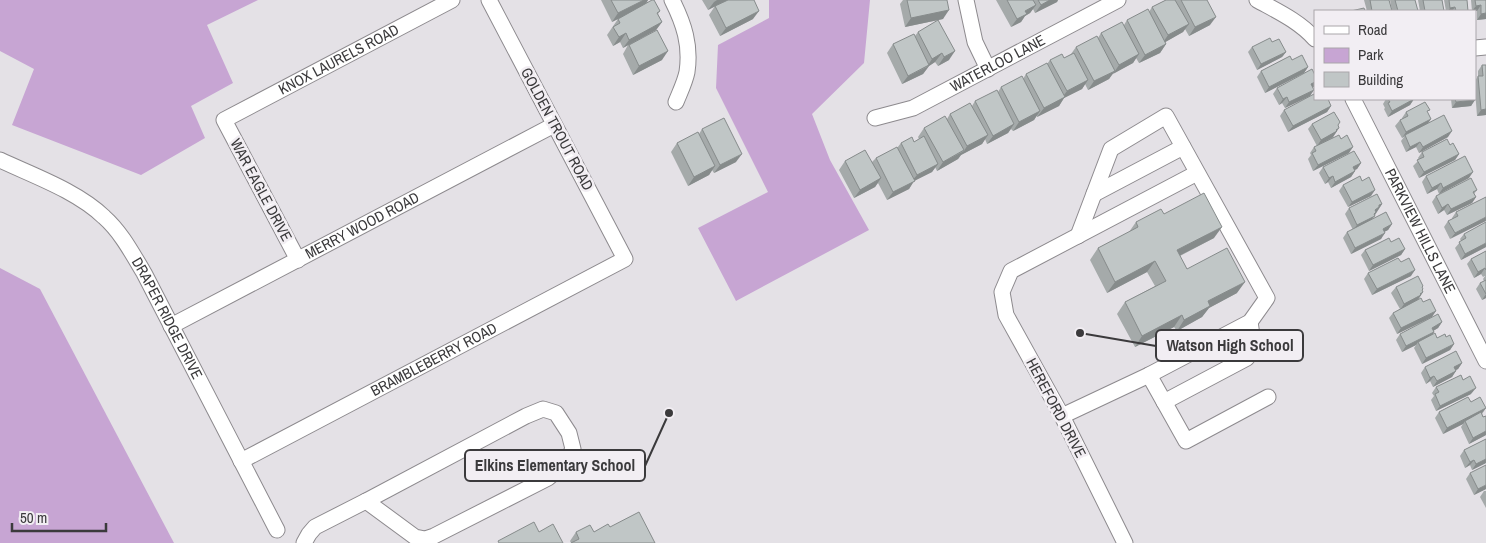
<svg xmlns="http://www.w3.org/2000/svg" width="1486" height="543" viewBox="0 0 1486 543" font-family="'Archivo Narrow',sans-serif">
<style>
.green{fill:#c7a5d3}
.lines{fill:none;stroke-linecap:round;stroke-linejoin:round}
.minor-casing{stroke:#8d8a8e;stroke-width:17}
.minor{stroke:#fff;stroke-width:15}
.wall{fill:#a5aaaa}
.shaded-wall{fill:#868b8b}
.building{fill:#c0c6c6;stroke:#868b8b}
.labels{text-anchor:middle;stroke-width:5;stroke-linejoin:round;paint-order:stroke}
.street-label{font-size:15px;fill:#3b3a3c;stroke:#f2eef3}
.leader{fill:none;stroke:#3b3a3c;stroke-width:2}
.callout-dot{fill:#3b3a3c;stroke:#f2eef3;stroke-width:2}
.callout{fill:#f2eef3;stroke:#3b3a3c;stroke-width:2}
.callout-label{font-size:16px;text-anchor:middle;font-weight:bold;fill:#3b3a3c}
</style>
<rect width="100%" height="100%" fill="#e4e1e6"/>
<!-- green -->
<g class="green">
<polygon points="0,0 258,0 207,25 233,83 191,106 205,138 141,175 12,125 34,69 0,51"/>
<polygon points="769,0 870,0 864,63 812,114 830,160 869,230 736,301 698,228 768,192 716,88 718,45 769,18"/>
<polygon points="0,268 40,289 174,543 0,543"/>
</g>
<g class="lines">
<!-- minor casing -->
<g class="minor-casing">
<g id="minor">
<path d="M672 0C684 24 691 45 687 72 685 82 680 92 676 102"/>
<polyline points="966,0 975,42 988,69"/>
<path d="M1257 0C1277 11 1299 21 1315 39"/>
<polyline points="1475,48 1486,47"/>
<path id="s1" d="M1353 99 1486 361"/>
<path id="s2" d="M875 118 913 108 1118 0"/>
<path id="s3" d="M0 160C34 176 77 191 104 217 121 232 132 253 144 273L277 530"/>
<polyline points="1094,194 1183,147"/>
<path id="s4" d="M298 260 224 120 452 0"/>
<path id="s5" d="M171 326 554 125"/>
<polyline points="1149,375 1186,441 1268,397"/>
<polyline points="1164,402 1247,358 1254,348 1250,322"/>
<polygon points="543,409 556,413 569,433 573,449 565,464 548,478 434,536 425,539 415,537 366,501 526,416"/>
<polyline points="1062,416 1149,375 1250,322 1267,298 1166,116 1111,149 1078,236"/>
<path id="s6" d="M241 461 625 259 489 0"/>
<polyline points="304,543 309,534 315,527 366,501"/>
<polyline points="1125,543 1062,416 1006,315 1002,292 1011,271 1197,173"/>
</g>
</g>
<!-- minor -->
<use href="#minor" class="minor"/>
</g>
<!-- wall -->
<g class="wall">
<polygon points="601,0 648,0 646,4 660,11 658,14 662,22 656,30 640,39 662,60 633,75 623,54 628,45 623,48 620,42 613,46 607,35 618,19 626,15 612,22"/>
<polygon points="702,0 754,0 753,19 720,36 709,15 715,6 708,10"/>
<polygon points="903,0 947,0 943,19 905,27 900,4"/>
<polygon points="996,0 1058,0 1057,2 1035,13 1033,9 1030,13 1025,16 1021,22 1011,27"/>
<polygon points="1166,0 1207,0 1210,25 1189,36 1185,29 1183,32 1165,42 1166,44 1160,53 1139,63 1136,58 1133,63 1112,74 1109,79 1088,90 1085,84 1082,89 1064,98 1059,106 1037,117 1037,115 1034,120 1013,131 1011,129 1008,133 987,144 985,139 982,144 961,155 958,159 937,171 935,167 932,172 914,181 909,189 887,200 878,183 875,187 854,198 839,170 845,161 872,162 876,158 897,148 901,143 914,142 919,139 918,137 924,128 947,119 950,114 972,106 975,101 998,92 1001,87 1023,79 1026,74 1047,64 1050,60 1064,58 1071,54 1076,47 1098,38 1101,33 1124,25 1127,20 1149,12 1152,7"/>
<polygon points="1364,0 1389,0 1392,11 1367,11"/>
<polygon points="1390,0 1415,0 1418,11 1392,11"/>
<polygon points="1418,0 1442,0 1444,11 1420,11"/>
<polygon points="1444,0 1467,0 1468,11 1446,11"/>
<polygon points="1471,0 1486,0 1486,19 1477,20 1477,11 1472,11"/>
<polygon points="918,32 949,60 938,66 935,62 929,66 923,74 902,84 887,53 893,44 915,36"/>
<polygon points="1272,42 1286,52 1282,57 1257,70 1248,52 1252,47"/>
<polygon points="1292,60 1308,67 1304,73 1265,93 1257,77 1261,71"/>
<polygon points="1482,65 1486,65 1486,115 1477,116 1475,90 1475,81 1478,76 1478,71"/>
<polygon points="1315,75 1315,85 1312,87 1310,96 1285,108 1282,103 1279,105 1273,94 1277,88"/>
<polygon points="1315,99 1331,106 1327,112 1288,132 1280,116 1284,110"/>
<polygon points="1386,99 1414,99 1410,105 1388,117 1384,109 1385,108 1383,104"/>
<polygon points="1451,99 1475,99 1471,106 1452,108"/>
<polygon points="1406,112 1427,113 1428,124 1448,137 1419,153 1416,147 1406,152 1401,141 1404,137 1402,138 1395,126 1400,120 1402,119 1402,118"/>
<polygon points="1312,124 1338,125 1337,131 1333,137 1349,153 1313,171 1308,159 1311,155 1310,153 1314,147 1317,146 1308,129"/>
<polygon points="702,129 736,162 714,173 712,170 709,175 688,186 671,152 677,143 699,134"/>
<polygon points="1450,145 1459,154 1455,160 1419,178 1413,166 1419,160 1418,158 1422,152"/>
<polygon points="1361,163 1357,169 1354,170 1355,171 1351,177 1331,188 1328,182 1325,184 1319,173 1323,167"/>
<polygon points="1426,176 1469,178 1439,194 1437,189 1427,194 1422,182"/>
<polygon points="1343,185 1371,196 1348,207 1339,191"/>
<polygon points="1477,190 1474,194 1476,197 1472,203 1447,215 1444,210 1438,214 1432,202 1436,196"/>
<polygon points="1486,197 1450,239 1444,227 1448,221 1452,219 1452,218 1456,212"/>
<polygon points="1382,204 1372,220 1392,224 1388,230 1384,232 1381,239 1351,254 1343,238 1347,232 1353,230 1345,214 1349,208"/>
<polygon points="1164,214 1214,238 1180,256 1187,269 1237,293 1209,308 1202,317 1177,331 1174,327 1135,347 1117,314 1125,302 1155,286 1147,272 1107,293 1090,260 1098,248 1129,232 1136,222"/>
<polygon points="1464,234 1486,247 1461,260 1455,248 1461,241 1460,239"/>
<polygon points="1391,242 1405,249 1401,255 1369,271 1361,255 1365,250"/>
<polygon points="1486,251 1486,298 1482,300 1476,289 1480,283 1484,281 1483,279 1485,276 1483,277 1481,274 1474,278 1467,264 1471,259"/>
<polygon points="1401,262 1411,276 1372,295 1364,279 1368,273"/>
<polygon points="1396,287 1422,288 1422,290 1423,292 1418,300 1432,317 1397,334 1389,318 1393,313 1400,309 1391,293"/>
<polygon points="1442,322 1438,328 1433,331 1434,332 1432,335 1437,338 1446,337 1454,344 1450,350 1422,364 1414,348 1416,345 1402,352 1396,340 1400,334"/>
<polygon points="1462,363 1458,369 1456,370 1452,377 1433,387 1430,381 1426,384 1421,373 1425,367"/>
<polygon points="1436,387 1471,394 1436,411 1431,400 1434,396 1432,393"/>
<polygon points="1471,402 1486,408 1482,414 1483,417 1486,416 1486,435 1469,444 1461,427 1463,424 1443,434 1435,418 1439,412"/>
<polygon points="1486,439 1486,463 1472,470 1470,465 1465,468 1460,456 1464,450"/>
<polygon points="1470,473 1486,489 1474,495 1466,479"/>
<polygon points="1484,491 1486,491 1486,508 1480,497"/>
<polygon points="610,527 655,543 571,543 570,541 576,532 594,532"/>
</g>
<!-- shaded-wall -->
<g class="shaded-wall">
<polygon points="644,0 648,0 645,5 612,22 618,13"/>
<polygon points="717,0 728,0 708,10 714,2"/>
<polygon points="1050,0 1058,0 1057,2 1035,13 1041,5"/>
<polygon points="1036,5 1030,13 1025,16 1021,22 1011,27 1017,19 1025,11"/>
<polygon points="1481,5 1477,11 1472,11 1476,6"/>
<polygon points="1455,7 1452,11 1448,11 1450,8"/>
<polygon points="949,10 943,19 905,27 911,18"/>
<polygon points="759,11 753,19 720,36 726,28"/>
<polygon points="1486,13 1486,19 1477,20 1481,14"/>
<polygon points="1216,17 1210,25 1189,36 1195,27"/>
<polygon points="662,22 656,30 623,48 629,40"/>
<polygon points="1189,24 1183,32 1162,44 1168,35"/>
<polygon points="626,33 620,42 613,46 619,37"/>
<polygon points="1166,44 1160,53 1139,63 1145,55"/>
<polygon points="668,51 662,60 633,75 639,66"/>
<polygon points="955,51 949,60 938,66 944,57"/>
<polygon points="1286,52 1282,57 1257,70 1261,64"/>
<polygon points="942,53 935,62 929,66 923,74 902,84 908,76 927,67 932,59"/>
<polygon points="1139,54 1133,63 1113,74 1119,65"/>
<polygon points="1308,67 1304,73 1265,93 1269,87"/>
<polygon points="1115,71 1109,79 1088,90 1094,81"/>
<polygon points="1088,80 1082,89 1064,98 1059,106 1037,117 1044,108 1061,99 1067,91"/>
<polygon points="1315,82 1315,85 1314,87 1307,90 1311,84"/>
<polygon points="1314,90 1310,96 1285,108 1289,102"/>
<polygon points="1287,97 1282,103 1279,105 1283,99"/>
<polygon points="1414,99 1410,105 1388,117 1392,111"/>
<polygon points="1475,100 1471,106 1452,108 1456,102"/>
<polygon points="1331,106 1327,112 1288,132 1293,126"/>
<polygon points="1486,109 1486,115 1477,116 1481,110"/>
<polygon points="1040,111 1034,120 1013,131 1019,122"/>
<polygon points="1431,119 1427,125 1405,135 1402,138 1406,132"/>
<polygon points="1014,124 1008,133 987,144 993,136"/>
<polygon points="1339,128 1333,137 1317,146 1321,140"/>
<polygon points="1452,131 1448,137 1419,153 1423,147"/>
<polygon points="988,135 982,144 961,155 958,159 937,171 943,162 964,151 967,146"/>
<polygon points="1420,142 1416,147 1406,152 1410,147"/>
<polygon points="1353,147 1349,153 1313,171 1318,165"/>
<polygon points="742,154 736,162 714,173 720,165"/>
<polygon points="1459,154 1455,160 1419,178 1424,172"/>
<polygon points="1361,163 1357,169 1349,173 1353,167"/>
<polygon points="938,164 932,172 914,181 909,189 887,200 893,192 911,182 917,175"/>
<polygon points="715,166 709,175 688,186 694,177"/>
<polygon points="1355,171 1351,177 1331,188 1335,182"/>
<polygon points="1473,172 1469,178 1439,194 1443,188"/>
<polygon points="1333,176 1328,182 1325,184 1329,178"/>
<polygon points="881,178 875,187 854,198 860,190"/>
<polygon points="1441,183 1437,189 1427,194 1432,188"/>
<polygon points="1375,190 1371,196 1348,207 1352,202"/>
<polygon points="1476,197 1472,203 1447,215 1451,209"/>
<polygon points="1382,204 1370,222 1353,230 1357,225 1379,205"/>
<polygon points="1448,204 1444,210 1438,214 1442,208"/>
<polygon points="1486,217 1486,221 1450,239 1455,233"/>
<polygon points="1392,224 1388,230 1378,235 1383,229"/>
<polygon points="1222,227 1214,238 1169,261 1177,250"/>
<polygon points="1385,233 1381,239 1351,254 1355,248"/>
<polygon points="1486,243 1486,247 1461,260 1465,254"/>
<polygon points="1405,249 1401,255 1369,271 1373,265"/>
<polygon points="1155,261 1147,272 1107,293 1115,282"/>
<polygon points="1485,268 1481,274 1474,278 1478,272"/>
<polygon points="1415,270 1411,276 1372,295 1377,289"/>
<polygon points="1245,282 1237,293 1209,308 1202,317 1177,331 1184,320 1208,301"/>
<polygon points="1423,292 1417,301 1400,310 1404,304"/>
<polygon points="1486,294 1486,298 1482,300"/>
<polygon points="1436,311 1432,317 1397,334 1401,328"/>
<polygon points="1182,315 1174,327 1135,347 1142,336"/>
<polygon points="1442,322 1438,328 1428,334 1432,328"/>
<polygon points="1434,332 1430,338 1418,342 1416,345 1402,352 1406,346"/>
<polygon points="1454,344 1450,350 1422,364 1426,358"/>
<polygon points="1462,363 1458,369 1450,373 1454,367"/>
<polygon points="1456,371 1452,377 1433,387 1437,381"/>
<polygon points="1434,376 1430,381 1426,384 1430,378"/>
<polygon points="1476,388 1471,394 1436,411 1440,406"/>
<polygon points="1486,408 1481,414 1465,421 1463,424 1443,434 1447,428"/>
<polygon points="1486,431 1486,435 1469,444 1473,438"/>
<polygon points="1486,459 1486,463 1472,470 1476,464"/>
<polygon points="1474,460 1470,465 1465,468 1470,462"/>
<polygon points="1486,485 1486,489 1474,495 1478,489"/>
</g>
<!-- building -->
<g class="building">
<polygon points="611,0 644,0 618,13"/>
<polygon points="652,0 654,0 660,11 657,13 662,22 629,40 626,33 619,37 613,27 620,23 618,19"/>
<polygon points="728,0 754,0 759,11 726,28 715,6"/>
<polygon points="907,0 947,0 949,10 911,18"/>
<polygon points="1007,0 1033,0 1036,5 1025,11 1027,14 1017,19"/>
<polygon points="1038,0 1050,0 1041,5"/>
<polygon points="1166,0 1175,0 1189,24 1168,35 1152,7"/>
<polygon points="1181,0 1207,0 1216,17 1195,27"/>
<polygon points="1370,0 1389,0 1392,11 1372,11"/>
<polygon points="1395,0 1415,0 1418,11 1398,11"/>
<polygon points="1423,0 1442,0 1444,11 1425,11"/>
<polygon points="1449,0 1467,0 1468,11 1456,11 1455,7 1450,8"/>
<polygon points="1475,0 1486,0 1486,13 1481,14 1481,5 1476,6"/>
<polygon points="1364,8 1365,11 1351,11"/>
<polygon points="1148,9 1166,44 1145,55 1127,20"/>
<polygon points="938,20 955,51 944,57 942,53 932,59 918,32"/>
<polygon points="1122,22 1139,54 1119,65 1101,33"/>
<polygon points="657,30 668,51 639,66 629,45"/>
<polygon points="914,34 929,65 908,76 893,44"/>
<polygon points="1097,36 1115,71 1094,81 1076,47"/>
<polygon points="1270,38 1272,42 1279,39 1286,52 1261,64 1252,47"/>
<polygon points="1074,53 1088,80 1067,91 1050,60 1062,54 1064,58"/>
<polygon points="1302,55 1308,67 1269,87 1261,71 1290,56 1292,60"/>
<polygon points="1047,63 1065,97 1044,108 1026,74"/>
<polygon points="1482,65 1486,65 1486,109 1481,110 1478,76 1483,76"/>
<polygon points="1312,69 1315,75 1315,82 1311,84 1314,90 1289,102 1287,97 1283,99 1277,88"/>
<polygon points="1022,76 1040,111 1019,122 1001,87"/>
<polygon points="997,90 1014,124 993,136 975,101"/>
<polygon points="1314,94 1315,99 1328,99 1331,106 1293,126 1284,110"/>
<polygon points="1388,99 1414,99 1392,111 1388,103 1390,102"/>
<polygon points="1455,99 1475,99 1475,100 1456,102"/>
<polygon points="1425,102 1430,110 1427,111 1431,119 1406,132 1400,120 1408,116 1406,112"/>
<polygon points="970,103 988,135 967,146 950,114"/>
<polygon points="1334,112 1340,122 1338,125 1339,128 1336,130 1337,131 1321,140 1312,124"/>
<polygon points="1444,115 1452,131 1423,147 1420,142 1410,147 1405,135"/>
<polygon points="945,116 964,150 943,162 924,128"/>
<polygon points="724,118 742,154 720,165 702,129"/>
<polygon points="698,132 715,166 694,177 677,143"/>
<polygon points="1339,135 1341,139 1347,135 1353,147 1318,165 1312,153 1316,151 1314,147"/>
<polygon points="924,136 938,164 917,175 901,143 912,137 914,142"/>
<polygon points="1447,139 1450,145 1453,143 1459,154 1424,172 1417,160 1424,157 1422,152"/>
<polygon points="897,147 915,181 893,192 876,158"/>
<polygon points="865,150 881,178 860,190 845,161"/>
<polygon points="1354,151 1361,163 1353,167 1355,171 1335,182 1333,176 1329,178 1323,167"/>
<polygon points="1465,156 1473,172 1443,188 1441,183 1432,188 1426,176"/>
<polygon points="1360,176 1362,181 1369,177 1375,190 1352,202 1343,185"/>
<polygon points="1471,178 1477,190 1473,192 1476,197 1451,209 1448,204 1442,208 1436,196"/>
<polygon points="1204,193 1222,227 1177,250 1187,269 1227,248 1245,282 1208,301 1210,306 1184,320 1182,315 1142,336 1125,302 1166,281 1155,261 1115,282 1098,248 1138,227 1136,222 1161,209 1164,214"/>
<polygon points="1377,194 1382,204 1379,205 1379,207 1375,210 1376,212 1374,214 1375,216 1357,225 1349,208"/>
<polygon points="1486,197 1486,217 1455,233 1448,221 1458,216 1456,212"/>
<polygon points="1386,212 1392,224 1383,229 1385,233 1355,248 1347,232"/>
<polygon points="1486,222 1486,243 1465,254 1459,242 1466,238 1464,234"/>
<polygon points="1389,238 1391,242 1399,238 1405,249 1373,265 1365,250"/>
<polygon points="1486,251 1486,270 1485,268 1478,272 1471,259"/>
<polygon points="1398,258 1401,262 1409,258 1415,270 1377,289 1368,273"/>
<polygon points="1418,276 1423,286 1422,287 1423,289 1422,290 1423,292 1420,294 1421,295 1404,304 1396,287"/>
<polygon points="1486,280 1486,294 1480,283"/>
<polygon points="1421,298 1423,302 1430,299 1436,311 1401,328 1393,313"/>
<polygon points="1438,314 1442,322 1432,328 1434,332 1406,346 1400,334"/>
<polygon points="1435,333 1437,338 1445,334 1446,337 1450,335 1454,344 1426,358 1418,342"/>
<polygon points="1456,351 1462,363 1454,367 1456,371 1437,381 1434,376 1430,378 1425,367"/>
<polygon points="1461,375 1463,380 1470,376 1476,388 1440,406 1435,394 1439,392 1436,387"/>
<polygon points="1468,397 1471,402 1480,397 1486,408 1447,428 1439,412"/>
<polygon points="1481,412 1483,417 1486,416 1486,431 1473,438 1465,421"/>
<polygon points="1486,439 1486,459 1476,464 1474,460 1470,462 1464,450"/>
<polygon points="1486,465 1486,485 1478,489 1470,473"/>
<polygon points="639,512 655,543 571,543 579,539 576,532 590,525 594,532 608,524 610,527"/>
<polygon points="534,522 539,532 553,524 563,543 499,543 498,541"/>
</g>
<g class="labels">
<!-- street labels -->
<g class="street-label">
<text dy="5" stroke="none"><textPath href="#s4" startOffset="288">KNOX LAURELS ROAD</textPath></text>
<text dy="5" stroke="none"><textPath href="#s2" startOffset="135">WATERLOO LANE</textPath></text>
<text transform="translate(557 129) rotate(62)" y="5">GOLDEN TROUT ROAD</text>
<text transform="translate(261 190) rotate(62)" y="5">WAR EAGLE DRIVE</text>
<text dy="5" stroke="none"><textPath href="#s5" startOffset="216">MERRY WOOD ROAD</textPath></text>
<text dy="5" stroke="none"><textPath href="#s1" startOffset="148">PARKVIEW HILLS LANE</textPath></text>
<text dy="5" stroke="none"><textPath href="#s3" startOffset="239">DRAPER RIDGE DRIVE</textPath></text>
<text dy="5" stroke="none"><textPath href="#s6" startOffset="218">BRAMBLEBERRY ROAD</textPath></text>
<text transform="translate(1056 408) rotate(62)" y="5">HEREFORD DRIVE</text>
</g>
</g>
<!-- callouts -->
<path class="leader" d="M1080 333L1156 346M669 413L645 466"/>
<g class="callout-dot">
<circle cx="1080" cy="333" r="5"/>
<circle cx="669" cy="413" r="5"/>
</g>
<g class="callout">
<rect x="1156" y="330" width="147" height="31" rx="5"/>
<rect x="465" y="450" width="180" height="31" rx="5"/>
</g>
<g class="callout-label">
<text x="1230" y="351">Watson High School</text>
<text x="555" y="471">Elkins Elementary School</text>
</g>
<!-- legend -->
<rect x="1314" y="10" width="162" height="90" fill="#f2eef3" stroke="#a9a6aa"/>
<rect x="1324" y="26" width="25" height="8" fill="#ffffff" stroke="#a9a6aa"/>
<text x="1358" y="35" font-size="15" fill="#3b3a3c">Road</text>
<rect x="1324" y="48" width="25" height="15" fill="#c7a5d3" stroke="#a9a6aa"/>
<text x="1358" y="60" font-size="15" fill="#3b3a3c">Park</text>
<rect x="1324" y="72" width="25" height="15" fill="#c0c6c6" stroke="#a9a6aa"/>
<text x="1358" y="85" font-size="15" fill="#3b3a3c">Building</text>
<!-- scale -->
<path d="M12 523v8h94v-8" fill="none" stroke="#3b3a3c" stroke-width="2.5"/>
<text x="20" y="523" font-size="15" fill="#3b3a3c" stroke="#f2eef3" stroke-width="4" paint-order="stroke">50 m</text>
</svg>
